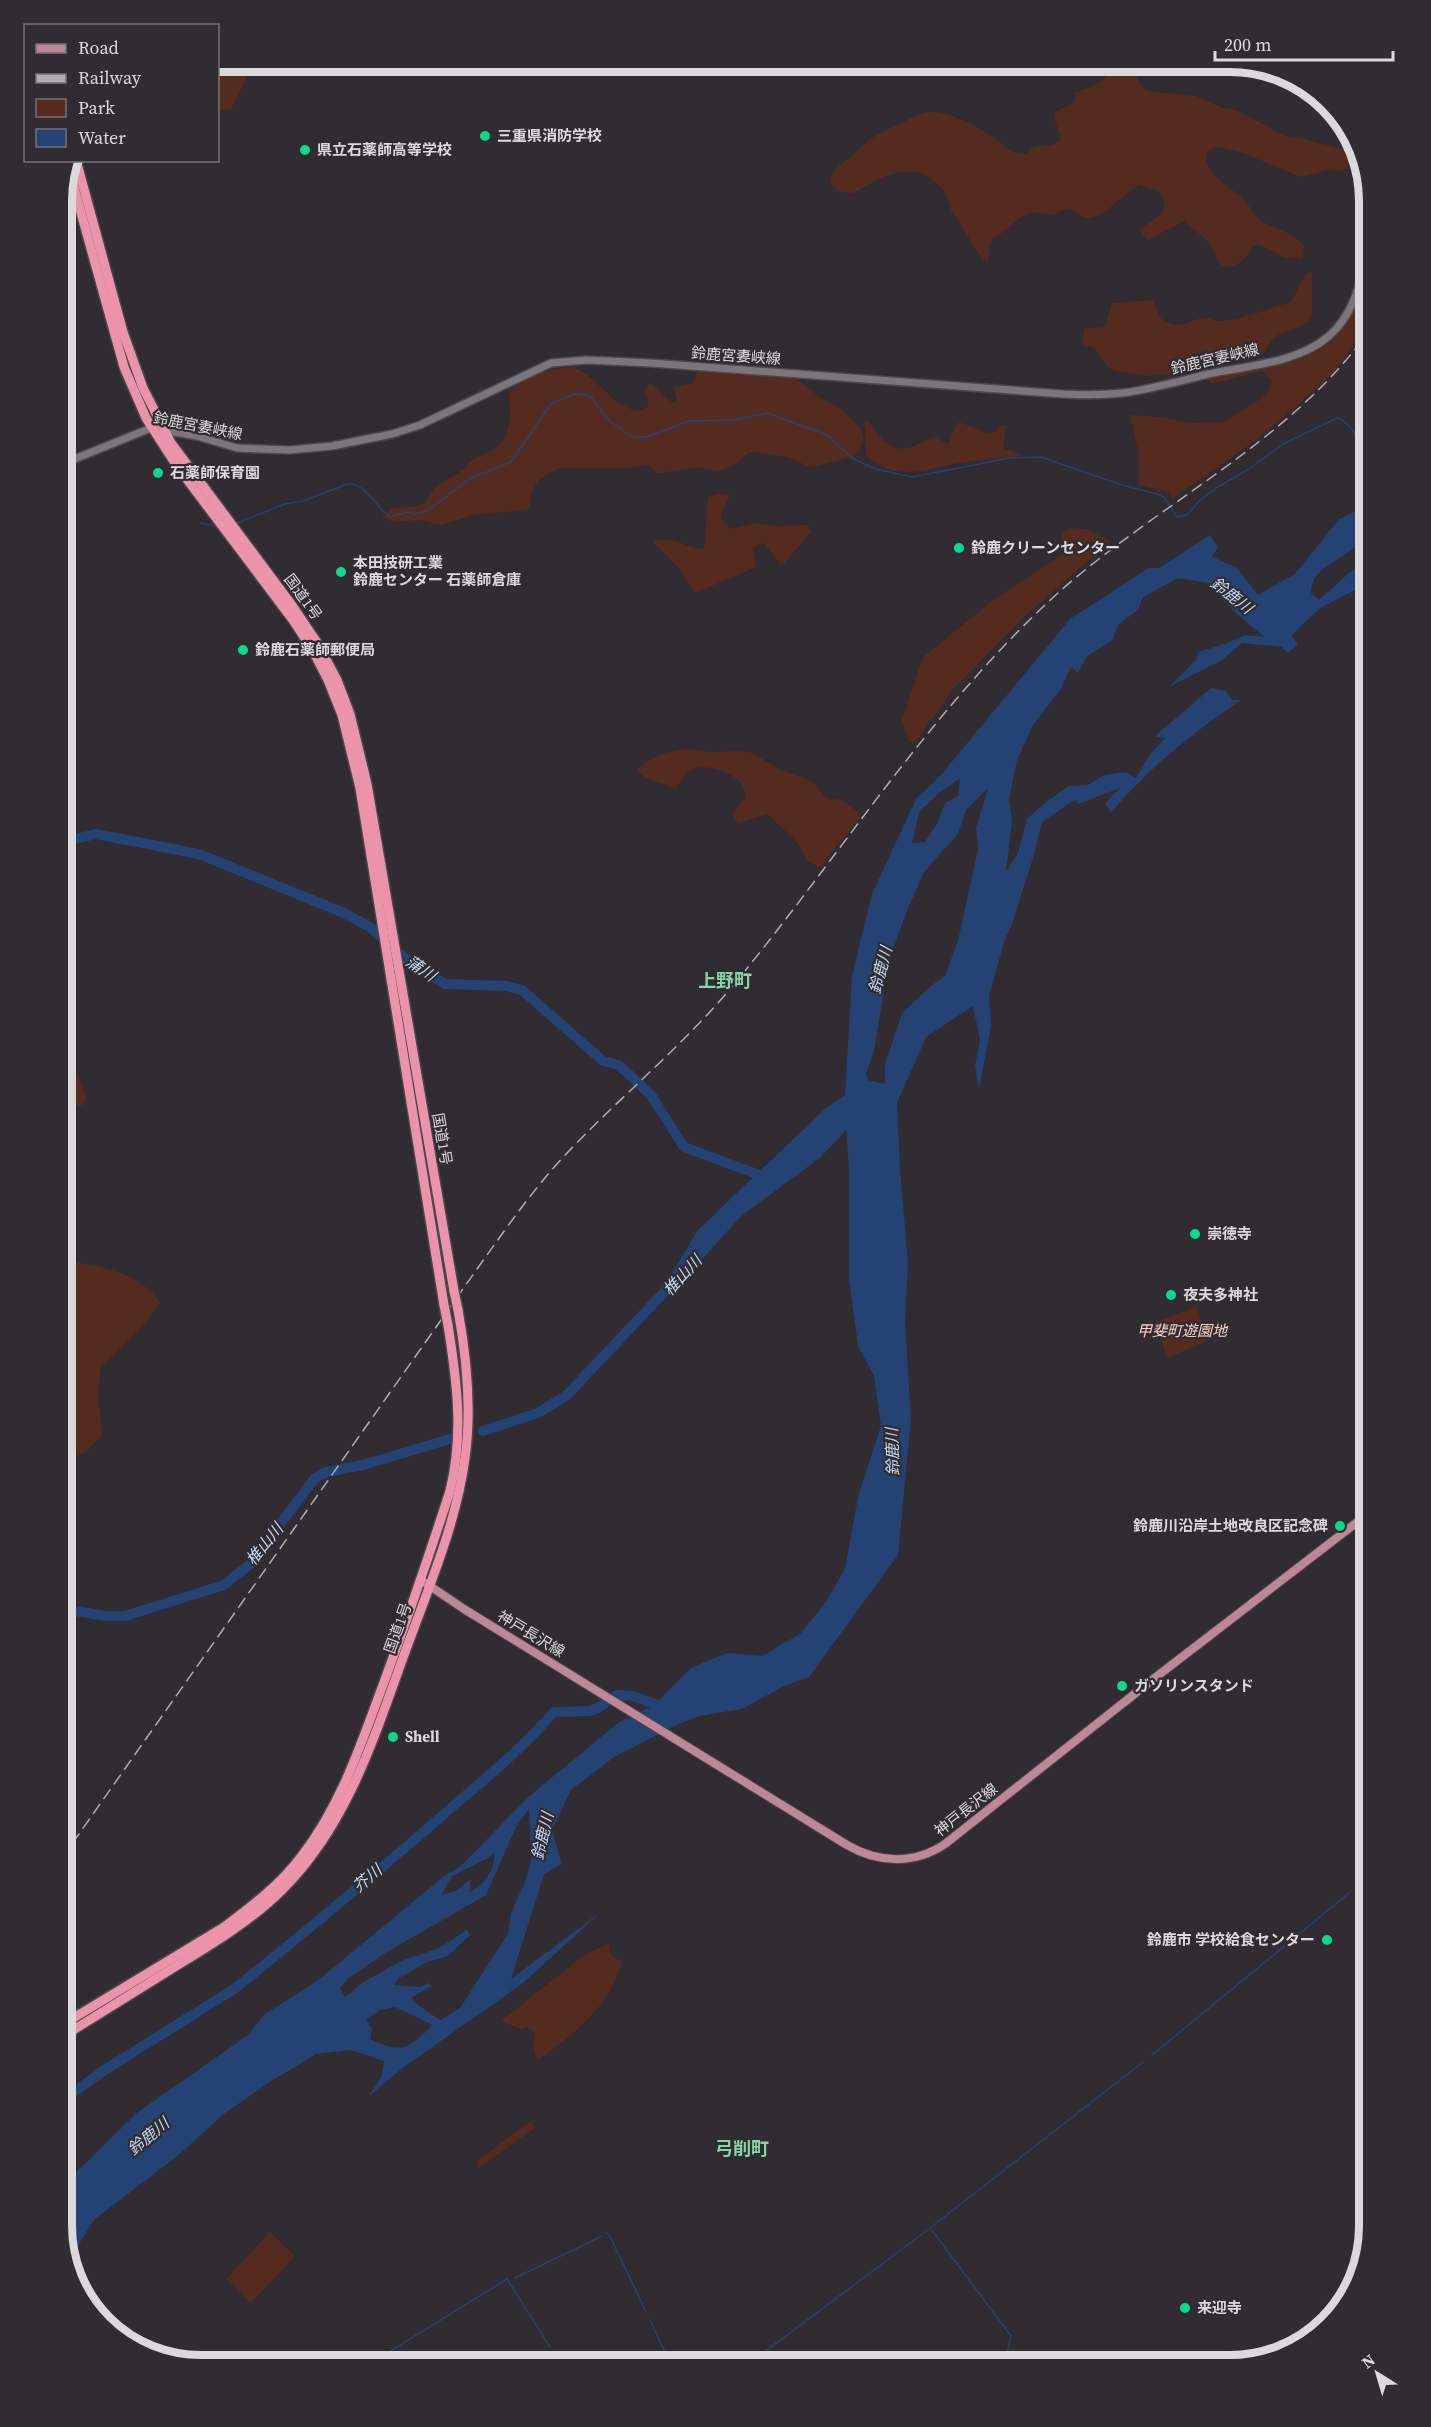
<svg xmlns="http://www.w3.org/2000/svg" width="1431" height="2427" viewBox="0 0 1431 2427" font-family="'Source Serif 4','Noto Sans JP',serif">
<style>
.green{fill:#552b20}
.water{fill:#244273;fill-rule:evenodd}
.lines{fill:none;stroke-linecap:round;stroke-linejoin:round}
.stream{stroke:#244273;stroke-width:1.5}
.river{stroke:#244273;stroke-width:10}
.secondary-casing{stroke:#4c474c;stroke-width:10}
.primary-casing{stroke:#4c474c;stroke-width:10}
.highway-casing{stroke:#4c474c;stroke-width:12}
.secondary{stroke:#7c767c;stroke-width:7}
.primary{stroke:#be8798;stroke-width:8}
.highway{stroke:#ea93ab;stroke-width:9}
.rail{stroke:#b1adb1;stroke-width:1.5;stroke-dasharray:12 6;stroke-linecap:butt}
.highway-bridge-casing{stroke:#4c474c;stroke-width:12;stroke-linecap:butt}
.highway-bridge{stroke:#ea93ab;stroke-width:9}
.poi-dot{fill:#0bd98b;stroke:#312c31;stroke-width:2}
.labels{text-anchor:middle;stroke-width:4.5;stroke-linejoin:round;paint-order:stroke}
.poi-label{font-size:15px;font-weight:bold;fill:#dcd9dc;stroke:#312c31;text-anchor:start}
.street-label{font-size:15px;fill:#dcd9dc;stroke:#312c31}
.park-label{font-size:15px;font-style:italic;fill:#fbd2c7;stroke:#312c31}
.water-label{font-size:16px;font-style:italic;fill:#c4d8f7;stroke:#312c31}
.quarter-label{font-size:18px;font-weight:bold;fill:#86d4a8;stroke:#312c31}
.rim{fill:none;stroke:#dcd9dc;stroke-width:8}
</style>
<rect width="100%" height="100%" fill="#312c31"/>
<!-- green -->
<g class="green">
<polygon points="218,62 250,62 249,73 231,109 218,111"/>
<path d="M1118 62H1134L1138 80 1146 91 1196 96 1223 108 1237 110 1285 136 1300 138 1342 149 1357 146 1360 159C1351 168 1345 171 1333 171V169L1301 177 1243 153 1220 147H1215L1207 152C1201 174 1230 186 1242 198 1249 204 1253 214 1260 220 1275 230 1292 231 1304 246L1303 259 1284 257 1259 244C1248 247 1248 259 1239 263 1216 275 1218 255 1209 243 1203 236 1191 228 1184 221L1148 240 1139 230 1162 214 1165 205 1160 192 1141 185C1123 192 1109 214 1091 218 1080 220 1076 208 1066 209 1062 209 1058 213 1054 214 1047 216 1039 211 1031 213 1015 217 1008 233 993 237L989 249 988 263C976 253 972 243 964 230 960 223 955 217 951 210 949 205 949 199 945 193 919 155 884 175 852 194L838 191 830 183C831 166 849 161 859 149 870 137 887 129 902 123 910 119 919 113 928 112 945 109 982 128 996 139 1010 149 1008 153 1027 154L1034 147 1052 145 1060 141C1062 130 1051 122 1056 111L1073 104 1076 96 1073 93C1093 87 1108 81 1118 62Z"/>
<path d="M1369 264V324L1333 373 1291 411 1251 444 1173 498 1166 491 1139 485V456L1130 415 1159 417 1192 423 1224 422 1259 400 1269 390 1271 380 1262 371 1211 384 1208 379C1243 372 1309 366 1334 338 1352 318 1361 289 1369 264Z"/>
<path d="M1309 272 1312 274V317C1303 331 1283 329 1273 339 1268 344 1268 350 1261 355L1189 371 1148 376 1114 371 1107 366 1094 347 1082 346 1084 329 1105 326 1112 303 1154 300 1159 317C1181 335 1189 317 1208 318 1211 318 1213 321 1216 321 1233 323 1272 307 1289 303 1298 294 1299 281 1309 272Z"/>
<path d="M572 367C597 375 610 406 638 411L649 406 644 389 650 383C660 389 663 398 674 403L677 400 674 387 692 383 698 371 798 379 818 396 841 409 860 428 864 437 860 451 853 457 810 467 788 457 754 452H749L735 465 718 471 699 467 660 473H656L649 465 625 468H558L538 481 531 494 529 508 525 510 473 515 442 525 419 520 395 522 382 518 391 508 413 507 426 503C434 481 448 482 464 469 466 467 467 464 470 462 481 454 497 452 504 439 512 425 510 407 509 392 528 376 548 368 572 367Z"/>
<polygon points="1369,406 1369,453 1360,446 1358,427"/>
<path d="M865 421H868C880 436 889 454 911 447 919 445 925 439 934 437L946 443 950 442 952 433 959 422 989 434 997 431 1000 426H1006L1003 448 1021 454 1020 456C1000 458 979 459 959 463 925 469 896 483 866 455Z"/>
<path d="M716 494 730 495 721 516 725 524 731 529 755 523 774 526 808 525 811 532 782 566 765 544 760 543 753 549 756 567 695 593 678 567 653 542C672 533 685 549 704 549L708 498Z"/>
<polygon points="1069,528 1086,529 1110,541 1024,617 954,688 914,743 909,741 902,720 923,657 995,599 1068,551 1063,543 1061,534"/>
<path d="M688 749 711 752 742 751 752 753 781 770 812 781 823 795 830 800 839 798 862 815 820 867 809 862 797 842 767 814 739 823 733 816C734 806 746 804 745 792 742 774 708 763 693 769 684 773 680 782 675 790 662 779 653 787 637 770 653 756 666 751 688 749Z"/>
<polygon points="62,1028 86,1097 83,1105 74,1106 62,1082"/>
<path d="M70 1261C104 1268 140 1272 160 1303L144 1325 101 1368 98 1392 102 1435 86 1452 62 1462V1262Z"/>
<polygon points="1197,1306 1207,1341 1167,1358 1156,1322"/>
<path d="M609 1944 611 1955 622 1962C607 2011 578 2029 540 2059L536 2058 532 2042 535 2038C535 2032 532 2030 527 2027L521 2029 501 2021 587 1953Z"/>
<polygon points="531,2121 535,2128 477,2169 478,2160"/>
<polygon points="270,2232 295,2256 251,2303 226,2279"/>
</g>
<!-- water -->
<path class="water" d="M1369 505V522L1362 529 1369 535V542C1357 544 1350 551 1340 558 1325 567 1311 574 1311 593L1319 600 1349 573 1360 567 1369 556V583L1320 608 1291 636 1298 644 1288 653 1282 647 1242 643 1222 660 1169 687 1197 659 1198 652 1225 644 1245 635 1265 637 1238 615 1207 583 1178 578 1143 597 1138 610 1119 624 1112 640 1087 656 1078 673 1071 667 1060 690 1033 725 1017 760 1009 799 1012 821 1006 872 1018 853 1027 819 1042 805 1069 786 1088 785 1104 775 1127 772 1136 778 1151 753 1165 738 1154 737 1211 688 1226 691 1232 700H1241C1194 732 1147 769 1111 813L1105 803 1120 788 1078 804 1076 799 1042 822 1033 858 1012 924 1004 942 989 996 991 1026 979 1090 975 1066 980 1040 973 1006 926 1037 897 1103 900 1170 908 1262 905 1322 911 1419 898 1555 809 1677 784 1686 742 1709 699 1716 679 1724 614 1757 571 1790 552 1830 562 1864 544 1874 511 1979 602 1911 523 1983 404 2067 368 2097 382 2076 384 2061 351 2050 316 2054 270 2082 225 2113 176 2157 95 2219 69 2259 62 2226V2186L138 2112 248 2035 265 2014 317 1981 443 1877 462 1865 527 1798 619 1722 653 1706 691 1668 727 1653 762 1656 800 1634 826 1602 845 1569 858 1497 881 1426 874 1376 858 1346 849 1279V1167L846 1130 821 1157 740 1217 679 1285 670 1276 698 1230 826 1108 845 1095 852 976 872 894 916 799 940 776 1071 618 1149 568H1159L1210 535 1218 547 1212 557 1236 567 1258 595 1295 574 1339 519ZM960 778 958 796 945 803 937 824 925 842 912 843 919 812 939 793ZM988 788 976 828 978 849 958 941 945 976 931 986 902 1013 885 1064V1084L868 1080 866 1074 874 1051 889 959 909 906 924 872 958 834 966 810ZM529 1809 531 1859 526 1880 511 1913 508 1934 460 2008 440 2020 418 2005 411 1998 432 1986 428 1983 421 1987 394 1985 399 1978 427 1962 448 1956 470 1935 467 1930 439 1948 401 1961 362 1983 345 1997 340 1988 349 1978 385 1953 486 1895 516 1827ZM495 1852C494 1871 486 1883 469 1893L471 1879 455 1891 441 1895 452 1876 488 1858ZM395 2007 433 2025C409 2048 402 2055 370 2039L372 2029 366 2019 380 2010Z"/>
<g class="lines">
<!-- stream -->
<g class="stream">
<polyline points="200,523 217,526"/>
<path d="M237 523 285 504 304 501 347 484C367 483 375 507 390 517L407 512 414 514 427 511 471 478 511 462 551 404 574 394 586 395 592 398 608 420 632 437H647L689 421 734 420 767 413 827 435 852 458 875 469 912 477 1009 458 1041 457 1122 485 1157 494 1164 497 1177 517 1187 515 1199 501 1216 488 1249 469 1283 444 1337 418C1354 423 1358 446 1369 457"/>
<polyline points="1362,1881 1367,1890 1364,1893 1369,1905"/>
<polyline points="1358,1886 1369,1874"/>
<polyline points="1152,2055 1349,1893"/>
<polyline points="931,2229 1011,2336 1004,2365"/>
<polyline points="606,2233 609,2234 646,2312"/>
<polyline points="515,2278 602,2236"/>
<polyline points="650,2320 671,2365"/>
<polyline points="548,2354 550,2365"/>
<polyline points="368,2365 507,2279 550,2347"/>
<polyline points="747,2365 930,2228 1143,2062"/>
</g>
<!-- river -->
<g class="river">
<polyline points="62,842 96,834 199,854 344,913 370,927 413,965 445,984 506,986 522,990 603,1061 619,1065 651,1095 684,1147 770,1179"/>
<polyline points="483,1431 538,1413 567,1395 683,1272"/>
<polyline points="62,1609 107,1616 125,1616 224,1585 250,1564 315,1478 326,1472 363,1465 450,1439"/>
<path d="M62 2101 103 2071 234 1989 253 1974C317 1922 381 1869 443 1815 481 1782 521 1750 554 1712L590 1711 598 1708 617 1695 633 1696 669 1709"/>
</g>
<!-- secondary casing -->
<g class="secondary-casing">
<path id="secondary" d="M62 464 151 428 197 436 237 448 290 450 332 446 392 434 420 425 551 363 586 360 651 363 1063 394C1083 395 1103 395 1123 393 1151 389 1180 381 1208 374 1247 366 1298 363 1329 336 1355 313 1360 282 1369 251"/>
</g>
<!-- primary casing -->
<g class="primary-casing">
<path id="primary" d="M421 1580 464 1609 847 1845C878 1863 914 1865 945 1844L1156 1677 1369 1513"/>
</g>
<!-- highway casing -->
<g class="highway-casing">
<g id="highway">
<polyline points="76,160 123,332 143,388 171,443 291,604 318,644 337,680 350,714 367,784 454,1291"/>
<polyline points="68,166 124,367 146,418 177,466 293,620 312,649 328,680 342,715 360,788 444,1305"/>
<path d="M62 2025 224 1927C252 1906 280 1885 301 1857 341 1806 361 1744 383 1685 407 1620 429 1556 450 1491 464 1434 457 1382 448 1325"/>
<path d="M62 2037C99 2014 136 1991 173 1968 212 1944 251 1921 283 1889 352 1820 378 1724 411 1636 432 1579 457 1519 465 1458 472 1408 467 1359 458 1310"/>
</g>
</g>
<!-- secondary -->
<use href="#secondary" class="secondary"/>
<!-- primary -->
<use href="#primary" class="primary"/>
<!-- highway -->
<use href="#highway" class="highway"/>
<!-- rail -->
<path class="rail" d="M62 1858 477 1269C502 1234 527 1198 556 1165 613 1102 681 1049 735 983 839 857 926 717 1046 604 1149 507 1285 448 1369 331"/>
<!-- highway-bridge casing -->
<g class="highway-bridge-casing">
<g id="highway-bridge">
<polyline points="454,1291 458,1310"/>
<polyline points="444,1305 448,1325"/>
</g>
</g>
<!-- highway-bridge -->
<use href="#highway-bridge" class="highway-bridge"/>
</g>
<!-- markers -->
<g class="poi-dot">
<circle cx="485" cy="136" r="6"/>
<circle cx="305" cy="150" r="6"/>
<circle cx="158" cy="473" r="6"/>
<circle cx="959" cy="548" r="6"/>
<circle cx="341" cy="572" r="6"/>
<circle cx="243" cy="650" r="6"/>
<circle cx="1195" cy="1234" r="6"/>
<circle cx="1171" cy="1295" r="6"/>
<circle cx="1340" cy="1526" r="6"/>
<circle cx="1122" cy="1686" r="6"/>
<circle cx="393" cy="1737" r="6"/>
<circle cx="1327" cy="1940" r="6"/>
<circle cx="1185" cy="2308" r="6"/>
</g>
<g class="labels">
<!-- poi labels -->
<g class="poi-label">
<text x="497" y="141">三重県消防学校</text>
<text x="317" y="155">県立石薬師高等学校</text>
<text x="170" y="478">石薬師保育園</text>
<text x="971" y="553">鈴鹿クリーンセンター</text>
<text x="353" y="568">本田技研工業<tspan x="353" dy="17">鈴鹿センター 石薬師倉庫</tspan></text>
<text x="255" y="655">鈴鹿石薬師郵便局</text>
<text x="1207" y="1239">崇徳寺</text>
<text x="1183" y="1300">夜夫多神社</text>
<text x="1328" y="1531" text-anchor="end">鈴鹿川沿岸土地改良区記念碑</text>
<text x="1134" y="1691">ガソリンスタンド</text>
<text x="405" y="1742">Shell</text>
<text x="1315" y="1945" text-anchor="end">鈴鹿市 学校給食センター</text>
<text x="1197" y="2313">来迎寺</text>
</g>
<!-- street labels -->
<g class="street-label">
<text transform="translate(736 356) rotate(4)" y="5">鈴鹿宮妻峡線</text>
<text transform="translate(1215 359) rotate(-13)" y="5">鈴鹿宮妻峡線</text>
<text transform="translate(198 426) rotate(11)" y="5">鈴鹿宮妻峡線</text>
<text transform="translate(303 597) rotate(54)" y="5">国道1号</text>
<text transform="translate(442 1139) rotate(80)" y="5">国道1号</text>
<text transform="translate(398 1628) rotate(-70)" y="5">国道1号</text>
<text transform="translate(531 1634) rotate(31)" y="5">神戸長沢線</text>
<text transform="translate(966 1810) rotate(-38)" y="5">神戸長沢線</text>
</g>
<!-- park labels -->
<g class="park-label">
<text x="1182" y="1336">甲斐町遊園地</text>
</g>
<!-- water labels -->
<g class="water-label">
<text transform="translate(1232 595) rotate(38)" y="6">鈴鹿川</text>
<text transform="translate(421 968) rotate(34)" y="6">蒲川</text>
<text transform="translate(880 970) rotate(-75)" y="6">鈴鹿川</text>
<text transform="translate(682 1275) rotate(-47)" y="6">椎山川</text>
<text transform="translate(892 1452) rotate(-92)" y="6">鈴鹿川</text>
<text transform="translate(264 1544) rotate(-51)" y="6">椎山川</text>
<text transform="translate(542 1836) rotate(-77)" y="6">鈴鹿川</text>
<text transform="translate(367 1878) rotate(-40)" y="6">芥川</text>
<text transform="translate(148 2136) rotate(-40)" y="6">鈴鹿川</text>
</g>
<!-- quarter labels -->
<g class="quarter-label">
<text x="725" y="987">上野町</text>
<text x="742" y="2155">弓削町</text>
</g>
</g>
<!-- crop -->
<path d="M0 0H1431V2427H0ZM201 72H1230A129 129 0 0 1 1359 201V2226A129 129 0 0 1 1230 2355H201A129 129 0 0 1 72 2226V201A129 129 0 0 1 201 72Z" fill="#312c31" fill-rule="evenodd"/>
<path class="rim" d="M201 72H1230A129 129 0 0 1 1359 201V2226A129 129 0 0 1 1230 2355H201A129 129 0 0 1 72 2226V201A129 129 0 0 1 201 72Z"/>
<!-- legend -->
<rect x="24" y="24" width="195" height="138" fill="#312c31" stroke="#757175" stroke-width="1.5"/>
<rect x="36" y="44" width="30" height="9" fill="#be8798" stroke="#757175" stroke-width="1.5"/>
<text x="78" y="54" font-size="18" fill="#dcd9dc">Road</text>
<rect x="36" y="74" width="30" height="9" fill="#b1adb1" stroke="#757175" stroke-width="1.5"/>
<text x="78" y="84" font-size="18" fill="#dcd9dc">Railway</text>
<rect x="36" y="99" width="30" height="18" fill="#552b20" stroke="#757175" stroke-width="1.5"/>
<text x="78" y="114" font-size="18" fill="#dcd9dc">Park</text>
<rect x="36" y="129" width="30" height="18" fill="#244273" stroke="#757175" stroke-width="1.5"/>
<text x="78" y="144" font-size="18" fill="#dcd9dc">Water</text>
<!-- north arrow -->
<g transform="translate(1377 2373) rotate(323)" stroke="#312c31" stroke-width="4.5" paint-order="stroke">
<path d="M0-4.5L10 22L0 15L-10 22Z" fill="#dcd9dc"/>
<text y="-9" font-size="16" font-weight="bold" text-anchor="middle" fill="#dcd9dc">N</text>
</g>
<!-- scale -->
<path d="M1215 51v9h178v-9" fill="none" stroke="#dcd9dc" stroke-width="3"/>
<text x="1224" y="51" font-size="18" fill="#dcd9dc" stroke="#312c31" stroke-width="4.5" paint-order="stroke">200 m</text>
</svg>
